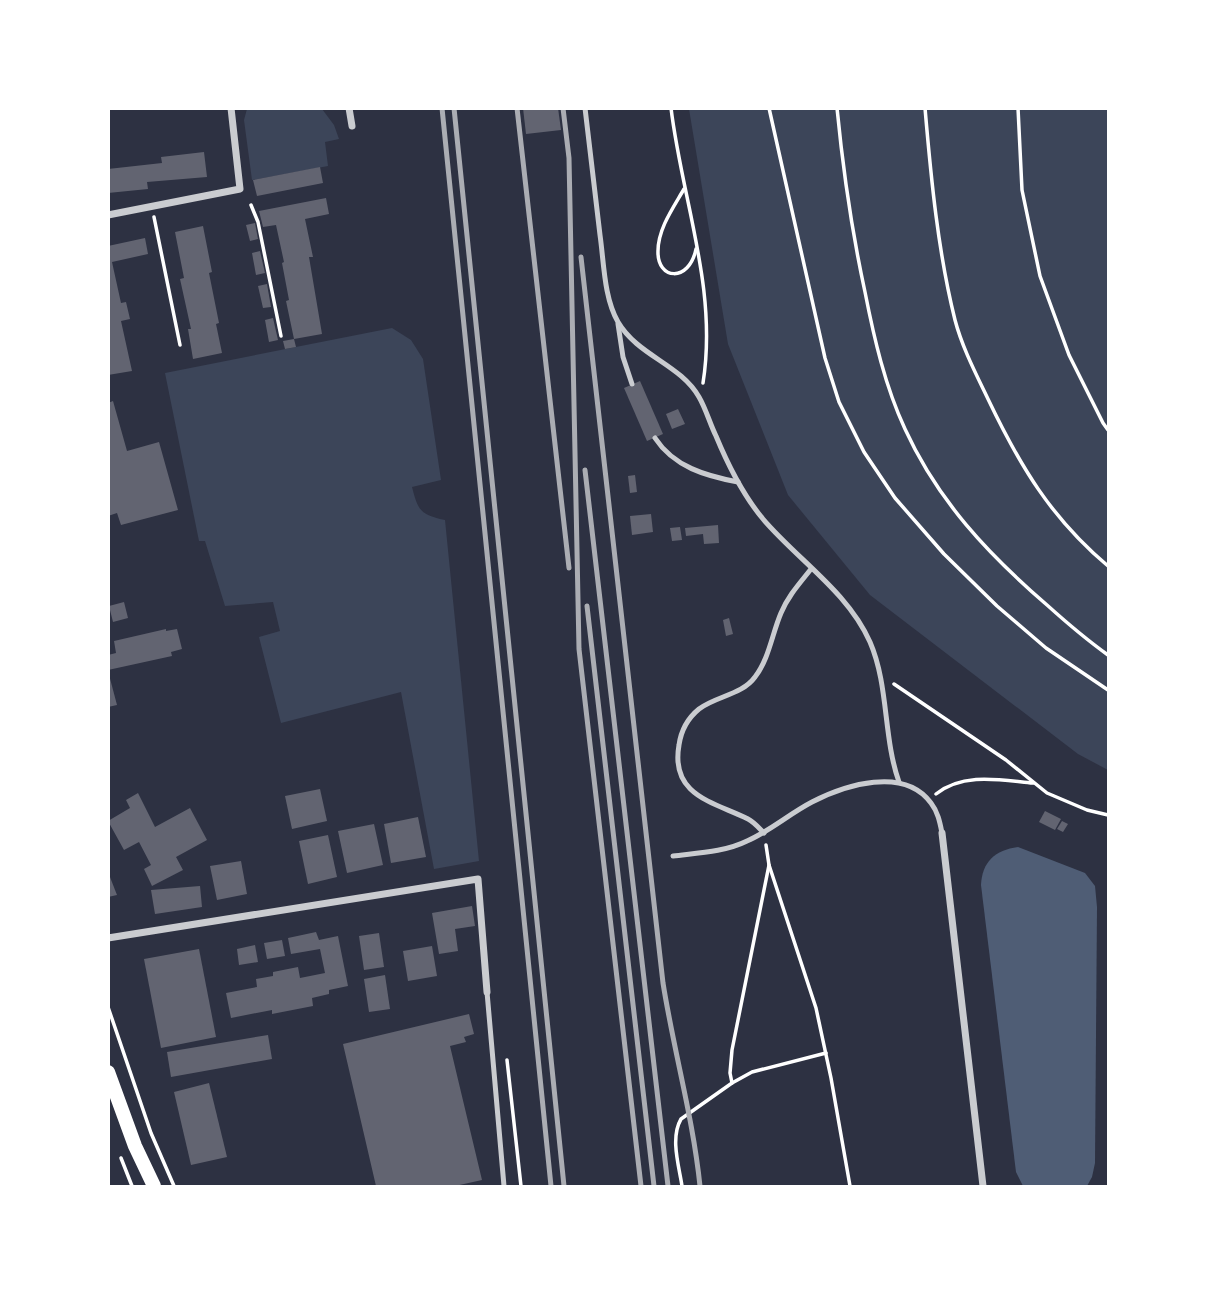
<svg xmlns="http://www.w3.org/2000/svg" width="1217" height="1295" viewBox="0 0 1217 1295" font-family="Barlow,sans-serif">
<style>
.green{fill:#3c4559}
.water{fill:#4f5d75}
.building{fill:#626471}
.lines{fill:none;stroke-linecap:round;stroke-linejoin:round}
.path{stroke:#fff;stroke-width:3.5}
.service{stroke:#caccd0;stroke-width:5}
.minor{stroke:#caccd0;stroke-width:7}
.secondary{stroke:#fff;stroke-width:14}
.rail{stroke:#abadb3;stroke-width:5}
</style>
<rect width="100%" height="100%" fill="#2d3142"/>
<!-- green -->
<g class="green">
<polygon points="247,109 322,109 334,125 339,139 325,142 328,166 252,180 244,120"/>
<polygon points="689,109 1108,109 1108,770 1078,754 870,595 788,495 728,344"/>
<path d="M392 328 411 340 423 359 441 480 412 487C418 511 421 515 445 520L479 861 434 869 401 692 281 723 259 637 280 631 273 602 225 606 205 541H199L165 373Z"/>
</g>
<!-- water -->
<path class="water" d="M1018 847 1085 873 1095 886 1097 907 1095 1163 1092 1177 1087 1186H1023L1016 1172 981 885C982 862 995 850 1018 847Z"/>
<!-- building -->
<g class="building">
<polygon points="523,108 558,108 561,130 526,134"/>
<polygon points="204,152 207,177 147,182 148,189 108,193 108,169 162,163 161,157"/>
<polygon points="320,167 323,183 257,196 253,180"/>
<polygon points="326,198 329,214 305,219 313,257 309,257 322,334 294,339 286,301 289,300 282,263 284,262 276,225 263,227 259,211"/>
<polygon points="255,223 258,239 250,241 246,225"/>
<polygon points="203,226 212,272 209,273 219,323 216,324 222,353 193,359 188,329 191,329 180,279 184,278 175,232"/>
<polygon points="145,238 148,254 112,262 121,303 126,302 130,319 121,321 132,371 108,375 108,246"/>
<polygon points="260,251 265,273 256,275 252,253"/>
<polygon points="267,284 271,307 263,308 258,286"/>
<polygon points="273,318 278,340 269,342 265,320"/>
<polygon points="294,339 296,347 285,349 283,341"/>
<polygon points="640,381 663,434 647,441 624,388"/>
<polygon points="113,401 127,451 159,442 178,510 121,525 117,513 108,516 108,403"/>
<polygon points="678,409 685,424 672,429 666,414"/>
<polygon points="635,475 637,492 630,493 628,476"/>
<polygon points="651,514 653,532 632,535 630,516"/>
<polygon points="718,525 719,543 704,544 703,534 686,536 685,528"/>
<polygon points="680,527 682,540 672,541 670,528"/>
<polygon points="124,602 128,618 113,622 109,606"/>
<polygon points="729,618 733,634 726,636 723,620"/>
<polygon points="166,629 166,631 177,629 182,649 171,652 172,656 108,670 108,655 116,653 114,641"/>
<polygon points="108,671 117,705 108,707"/>
<polygon points="320,789 327,821 292,829 285,796"/>
<polygon points="138,793 155,827 190,808 207,840 176,857 183,870 152,886 144,869 151,865 139,842 124,850 108,821 130,808 126,800"/>
<polygon points="1045,811 1061,819 1055,830 1039,822"/>
<polygon points="418,817 426,857 391,863 384,824"/>
<polygon points="1062,821 1068,824 1063,832 1057,829"/>
<polygon points="374,824 383,865 347,873 338,831"/>
<polygon points="328,835 337,877 308,884 299,841"/>
<polygon points="241,861 247,894 217,900 210,866"/>
<polygon points="108,872 117,895 108,897"/>
<polygon points="200,886 202,907 155,914 151,890"/>
<polygon points="472,906 475,926 455,929 458,951 439,954 432,913"/>
<polygon points="316,932 319,940 338,936 348,986 329,990 329,994 312,998 313,1006 272,1014 272,1010 231,1018 226,993 257,987 256,979 273,976 273,972 298,967 300,978 325,973 320,949 291,954 288,938"/>
<polygon points="379,933 384,967 364,970 359,936"/>
<polygon points="282,940 285,956 267,959 264,943"/>
<polygon points="255,945 258,962 239,965 237,949"/>
<polygon points="432,946 437,976 408,981 403,951"/>
<polygon points="199,949 216,1037 161,1048 144,959"/>
<polygon points="385,975 390,1009 369,1012 364,979"/>
<polygon points="469,1014 474,1034 464,1037 466,1042 450,1046 482,1180 455,1186 376,1186 343,1044"/>
<polygon points="268,1035 272,1059 171,1077 167,1052"/>
<polygon points="209,1083 227,1157 191,1165 174,1092"/>
</g>
<g class="lines">
<!-- path -->
<g class="path">
<path d="M671 108C682 200 718 289 703 383"/>
<polyline points="769,108 825,358 839,402 864,452 895,498 944,554 997,606 1046,648 1108,690"/>
<path d="M837 108C843 170 852 232 865 292 874 338 885 386 905 429 938 501 988 554 1047 605 1067 623 1087 640 1108 655"/>
<path d="M925 108C931 178 938 252 955 320 962 347 976 374 988 399 1020 466 1051 518 1108 566"/>
<polyline points="1018,108 1022,190 1040,276 1069,355 1103,423 1108,430"/>
<path d="M684 189C673 208 658 229 658 251 657 280 689 283 696 249"/>
<polyline points="251,205 258,222 281,336"/>
<polyline points="154,217 180,345"/>
<polyline points="894,684 1006,760 1047,793 1087,810 1108,815"/>
<path d="M936 794C963 772 1001 780 1033 783"/>
<polyline points="769,865 816,1008 831,1078 850,1186"/>
<polyline points="108,1007 151,1133 174,1186"/>
<polyline points="507,1060 521,1186"/>
<polyline points="732,1083 730,1073 732,1050 769,865 766,845"/>
<polyline points="121,1158 132,1186"/>
<path d="M682 1186C679 1166 670 1138 681 1119L732 1083 752 1072 826 1053"/>
</g>
<!-- service -->
<g class="service">
<path d="M585 108C590 151 595 193 600 235 604 263 604 298 618 322 638 356 680 364 699 397 706 409 710 424 716 436 728 465 743 495 763 519 798 560 848 592 870 642 889 686 883 737 899 782"/>
<polyline points="618,324 623,357 632,384"/>
<path d="M655 438C674 467 706 476 738 482"/>
<path d="M764 833C759 828 754 822 748 819 714 802 670 796 679 745 681 731 688 718 699 709 716 696 742 695 755 677 769 659 772 634 781 613 788 596 800 583 811 569"/>
<path d="M673 856C697 853 725 852 747 841 770 831 789 814 812 802 845 785 904 766 931 803 938 812 940 823 942 833"/>
<polyline points="487,992 504,1186"/>
</g>
<!-- minor -->
<g class="minor">
<polyline points="349,108 352,126"/>
<polyline points="108,215 240,189 231,108"/>
<polyline points="942,833 983,1186"/>
<polyline points="108,938 478,879 487,992"/>
</g>
<!-- secondary -->
<polyline class="secondary" points="108,1072 135,1146 154,1186"/>
<!-- rail -->
<g class="rail">
<polyline points="442,108 551,1186"/>
<polyline points="454,108 564,1186"/>
<polyline points="517,108 569,568"/>
<polyline points="563,108 569,158 579,649 641,1186"/>
<path d="M581 257 663 983C674 1052 693 1118 700 1186"/>
<polyline points="585,470 668,1186"/>
<polyline points="587,606 654,1186"/>
</g>
</g>
<!-- border -->
<rect width="1217" height="1295" fill="none" stroke="#ffffff" stroke-width="220"/>
</svg>
